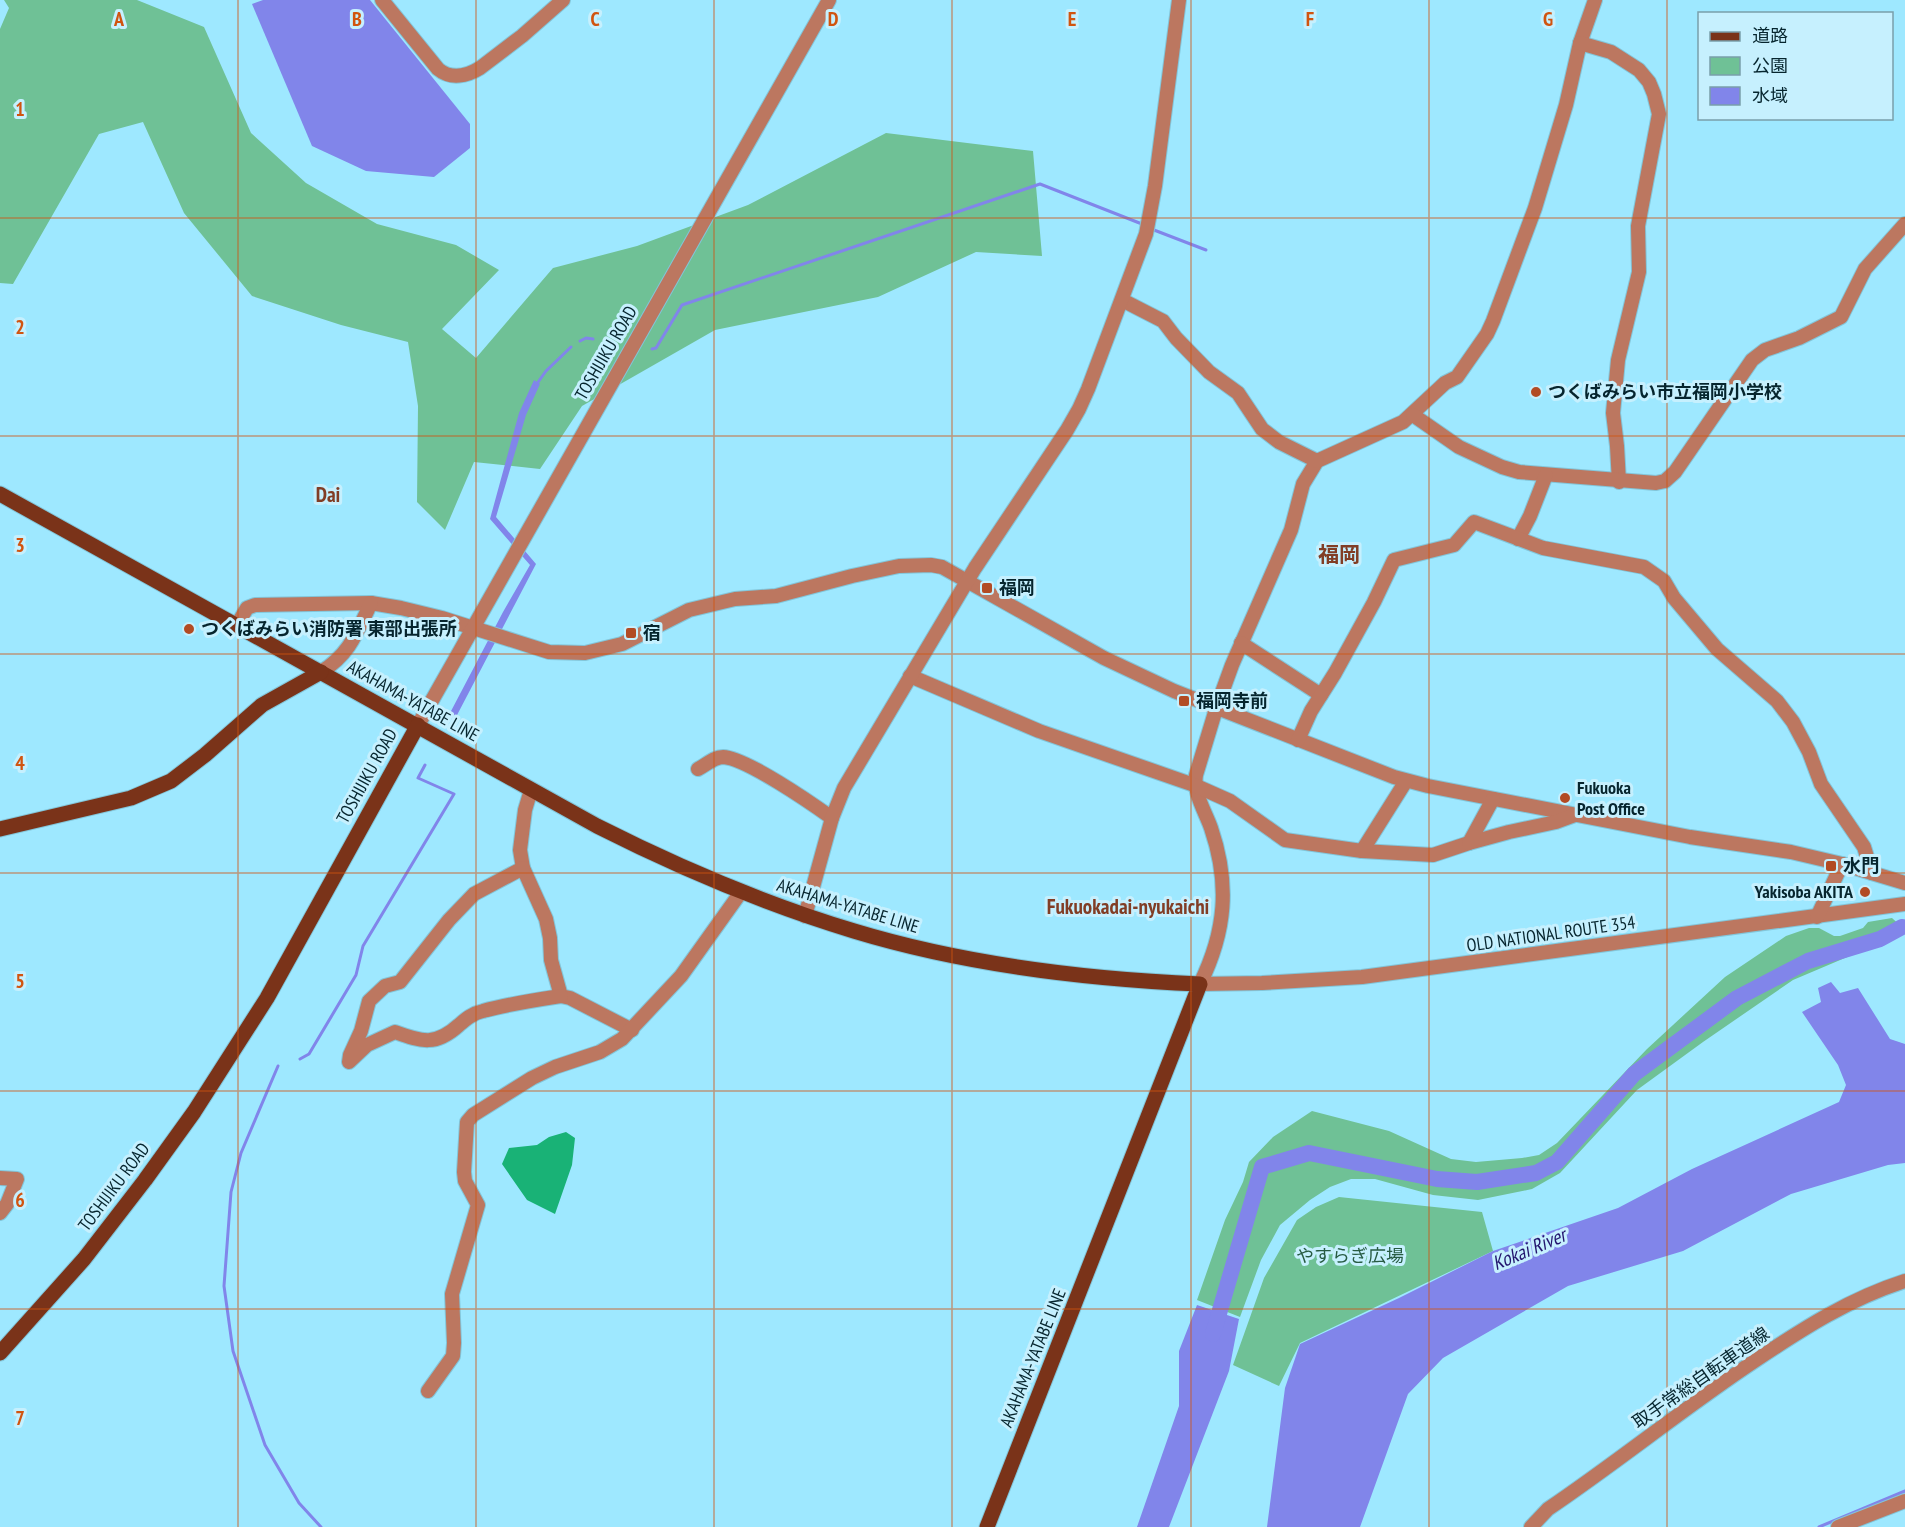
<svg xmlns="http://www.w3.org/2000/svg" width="1905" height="1527" viewBox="0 0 1905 1527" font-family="'PT Sans Narrow','Noto Sans JP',sans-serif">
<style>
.green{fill:#6fc196}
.forest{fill:#19b276}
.water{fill:#8185ea}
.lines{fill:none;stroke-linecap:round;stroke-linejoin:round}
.stream{stroke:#8185ea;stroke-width:3}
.river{stroke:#8185ea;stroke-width:16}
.minor-casing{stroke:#83c5d9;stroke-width:16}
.major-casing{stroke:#83c5d9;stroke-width:17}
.minor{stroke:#bc7760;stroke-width:14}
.major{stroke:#7a3319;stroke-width:15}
.grid{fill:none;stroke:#d1540f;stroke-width:1.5;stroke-opacity:0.55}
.poi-dot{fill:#b24b24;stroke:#c6f0fe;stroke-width:2}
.labels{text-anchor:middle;stroke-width:6;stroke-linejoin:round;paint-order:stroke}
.street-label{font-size:18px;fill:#06252e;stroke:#c6f0fe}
.poi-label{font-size:18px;font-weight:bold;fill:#06252e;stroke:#c6f0fe;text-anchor:start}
.park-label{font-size:18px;fill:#275b42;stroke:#c6f0fe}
.water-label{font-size:20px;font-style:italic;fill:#23156e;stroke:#c6f0fe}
.quarter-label{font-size:21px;font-weight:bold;fill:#813d25;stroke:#c6f0fe}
.grid-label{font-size:20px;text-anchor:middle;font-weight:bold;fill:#d1540f;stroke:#c6f0fe;stroke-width:6;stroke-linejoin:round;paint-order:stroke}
</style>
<rect width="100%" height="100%" fill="#9ee8ff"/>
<!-- green -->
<g class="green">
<polygon points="4,0 137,0 204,27 251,133 306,183 377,224 456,245 499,270 442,329 476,358 553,268 637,246 748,205 886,133 1033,151 1042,256 976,252 878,297 715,330 582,406 540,469 474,462 445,530 417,502 418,406 408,342 341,325 252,296 184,213 143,122 99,134 13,284 0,283 0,29 9,8"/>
<polygon points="1892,918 1905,930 1895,939 1852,955 1793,980 1703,1042 1637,1090 1560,1173 1532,1189 1478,1200 1433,1195 1375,1179 1351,1179 1330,1187 1310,1200 1280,1225 1261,1260 1240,1317 1197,1300 1225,1220 1243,1182 1249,1162 1273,1137 1312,1111 1389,1131 1451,1159 1476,1162 1522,1158 1539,1155 1557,1143 1647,1049 1725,977 1786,936 1809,928 1819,928 1834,936 1840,936 1863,928 1868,922"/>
<polygon points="1339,1197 1482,1212 1493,1251 1300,1343 1279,1386 1233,1365 1264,1278 1297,1220 1316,1207"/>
</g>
<!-- forest -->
<polygon class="forest" points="566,1132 575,1138 572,1165 555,1214 527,1200 502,1164 509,1148 537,1145 549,1137"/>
<!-- water -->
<g class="water">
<polygon points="263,0 370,0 470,124 470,148 434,177 366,171 312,146 252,4"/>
<polygon points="534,380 540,384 526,415 496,517 536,564 456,717 450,713 503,612 530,565 490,519 519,413"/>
<polygon points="1831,982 1840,993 1858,988 1890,1039 1905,1044 1905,1163 1888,1165 1791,1194 1683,1251 1568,1286 1443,1358 1408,1394 1360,1527 1267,1527 1285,1388 1300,1344 1399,1298 1493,1251 1618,1208 1692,1169 1839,1102 1846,1085 1838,1065 1802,1012 1821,1002 1818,988"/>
<polygon points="1197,1305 1239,1319 1229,1371 1169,1527 1137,1527 1179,1406 1179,1351"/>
</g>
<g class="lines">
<!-- stream -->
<g class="stream">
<polyline points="1154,230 1206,250"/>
<polyline points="580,341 586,338 593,339"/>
<polyline points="652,349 656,348 682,305 1040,184 1142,224"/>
<polyline points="536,385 546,371 571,347"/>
<polyline points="300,1059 309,1054 356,975 363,946 454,794 418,778 425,765"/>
<polyline points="278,1066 241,1153 231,1192 224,1286 233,1351 265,1445 299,1503 321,1527"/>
<polyline points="1819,1527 1905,1491"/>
</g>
<!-- river -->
<polyline class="river" points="1213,1334 1262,1167 1309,1153 1437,1179 1477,1182 1536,1173 1557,1162 1634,1074 1737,998 1808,961 1880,939 1902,927"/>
<!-- minor casing -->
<g class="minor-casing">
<g id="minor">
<path d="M382 0 438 69C451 80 467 76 480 68L522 36 563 0"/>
<path d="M1595 0 1580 43 1566 105 1535 208 1493 321 1487 334 1457 377 1445 383 1403 422 1317 461 1303 484 1291 530 1232 665 1216 709 1196 775C1193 793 1205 811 1211 828 1230 884 1226 931 1200 984L1262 983 1362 977 1905 904"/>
<polyline points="1580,43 1611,52 1639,70 1649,82 1654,94 1659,114 1638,226 1639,272 1618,360 1613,413 1617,446 1619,482"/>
<polyline points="1122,300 1163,321 1176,338 1209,372 1238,393 1262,429 1279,442 1317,461"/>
<polyline points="1413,415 1459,447 1502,467 1519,472 1656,483 1665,481 1675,472 1752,360 1765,350 1799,338 1841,317 1865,269 1905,224"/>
<polyline points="1518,539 1530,516 1546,475"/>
<polyline points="237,625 247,608 255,605 371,603 401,608 442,618 549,652 585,653 622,644 689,610 735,599 776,596 852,576 899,566 931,565 942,567 1104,658 1174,691 1394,777 1428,786 1690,837 1791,852 1842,864 1905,883"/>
<polyline points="1241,643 1321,695"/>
<path d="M321 672C350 654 357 632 371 603"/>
<polyline points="910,676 1039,731 1194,785 1230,801 1285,840 1362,851 1433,855 1469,843 1509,832 1556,822 1575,815"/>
<polyline points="418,725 829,0"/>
<polyline points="1298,740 1311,711 1335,673 1374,602 1394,560 1454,545 1474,522 1543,548 1644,567 1664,581 1674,598 1717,649 1777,701 1793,722 1809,752 1821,784 1864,847 1872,873"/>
<path d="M698 769C706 765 714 757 723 757 746 758 811 803 832 818"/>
<polyline points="531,790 525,810 520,850 523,868 546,919 550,938 551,960 561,996 570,998 632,1030"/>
<polyline points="1469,843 1493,799"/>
<polyline points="1362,851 1406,781"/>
<path d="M523 868 474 894 449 920 400 982 385 986 369 1001 361 1031 350 1055 349 1062 367 1045 395 1032C422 1042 436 1046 459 1025 466 1019 473 1013 483 1011 508 1004 535 1000 561 996"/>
<polyline points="805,916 832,818 844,788 975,568 1067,430 1079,409 1088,389 1146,234 1155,186 1179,0"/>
<polyline points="1817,917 1842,864"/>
<polyline points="0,1178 17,1179 7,1204 0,1213"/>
<polyline points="428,1391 453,1356 454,1343 452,1294 478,1205 465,1181 464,1172 467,1122 473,1115 532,1078 555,1067 600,1052 622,1039 681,976 741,892"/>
<path d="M1531 1527 1548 1509C1619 1461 1685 1407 1756 1360 1804 1328 1849 1299 1905 1281"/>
<polyline points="1838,1527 1905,1501"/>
</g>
</g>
<!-- major casing -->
<g class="major-casing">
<g id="major">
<path d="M0 494 597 826C680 868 765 904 854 931 966 965 1084 979 1200 984L987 1527"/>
<polyline points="0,829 131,798 171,781 205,755 262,705 321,672"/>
<polyline points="0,1353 84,1259 145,1180 194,1112 267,998 418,725"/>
</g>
</g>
<!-- minor -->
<use href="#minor" class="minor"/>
<!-- major -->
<use href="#major" class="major"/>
</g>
<!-- grid -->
<path class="grid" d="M238 0V1527M476 0V1527M714 0V1527M952 0V1527M1191 0V1527M1429 0V1527M1667 0V1527M0 218H1905M0 436H1905M0 654H1905M0 873H1905M0 1091H1905M0 1309H1905"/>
<!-- markers -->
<g class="poi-dot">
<circle cx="1536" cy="392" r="6"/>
<rect x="981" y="582" width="12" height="12" rx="3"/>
<circle cx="189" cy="629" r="6"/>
<rect x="625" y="627" width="12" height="12" rx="3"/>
<rect x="1178" y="695" width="12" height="12" rx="3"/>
<circle cx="1565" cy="798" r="6"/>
<rect x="1825" y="860" width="12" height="12" rx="3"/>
<circle cx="1865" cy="892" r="6"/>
</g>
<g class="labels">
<!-- street labels -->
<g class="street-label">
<text transform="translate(606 353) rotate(-60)" y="6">TOSHIJIKU ROAD</text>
<text transform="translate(413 701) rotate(29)" y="6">AKAHAMA-YATABE LINE</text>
<text transform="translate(367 776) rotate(-61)" y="6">TOSHIJIKU ROAD</text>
<text transform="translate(848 906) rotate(17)" y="6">AKAHAMA-YATABE LINE</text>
<text transform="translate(1551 934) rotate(-8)" y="6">OLD NATIONAL ROUTE 354</text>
<text transform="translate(114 1187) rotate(-53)" y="6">TOSHIJIKU ROAD</text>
<text transform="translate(1033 1358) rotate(-68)" y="6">AKAHAMA-YATABE LINE</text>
<text transform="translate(1701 1378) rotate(-35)" y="6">取手常総自転車道線</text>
</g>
<!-- poi labels -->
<g class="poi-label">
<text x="1548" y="398">つくばみらい市立福岡小学校</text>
<text x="999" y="594">福岡</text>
<text x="201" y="635">つくばみらい消防署 東部出張所</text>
<text x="643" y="639">宿</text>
<text x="1196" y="707">福岡寺前</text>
<text x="1577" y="794">Fukuoka<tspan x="1577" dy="21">Post Office</tspan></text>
<text x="1843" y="872">水門</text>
<text x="1853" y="898" text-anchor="end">Yakisoba AKITA</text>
</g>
<!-- park labels -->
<g class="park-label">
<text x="1350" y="1262">やすらぎ広場</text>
</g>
<!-- water labels -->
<g class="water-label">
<text transform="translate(1529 1249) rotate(-23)" y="7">Kokai River</text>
</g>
<!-- quarter labels -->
<g class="quarter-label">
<text x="328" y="502">Dai</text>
<text x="1339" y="562">福岡</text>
<text x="1128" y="914">Fukuokadai-nyukaichi</text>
</g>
</g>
<g class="grid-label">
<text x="119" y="26">A</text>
<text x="357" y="26">B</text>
<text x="595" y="26">C</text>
<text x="833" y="26">D</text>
<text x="1072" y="26">E</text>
<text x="1310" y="26">F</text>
<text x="1548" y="26">G</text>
<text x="20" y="116">1</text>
<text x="20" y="334">2</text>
<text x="20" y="552">3</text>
<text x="20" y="770">4</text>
<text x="20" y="988">5</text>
<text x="20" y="1207">6</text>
<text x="20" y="1425">7</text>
</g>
<!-- legend -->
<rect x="1698" y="12" width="195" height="108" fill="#c6f0fe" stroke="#799fab" stroke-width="1.5"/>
<rect x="1710" y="32" width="30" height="9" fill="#7a3319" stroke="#799fab" stroke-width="1.5"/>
<text x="1752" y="42" font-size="18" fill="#06252e">道路</text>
<rect x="1710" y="57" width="30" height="18" fill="#6fc196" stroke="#799fab" stroke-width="1.5"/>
<text x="1752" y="72" font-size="18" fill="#06252e">公園</text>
<rect x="1710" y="87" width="30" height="18" fill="#8185ea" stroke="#799fab" stroke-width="1.5"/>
<text x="1752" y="102" font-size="18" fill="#06252e">水域</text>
</svg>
